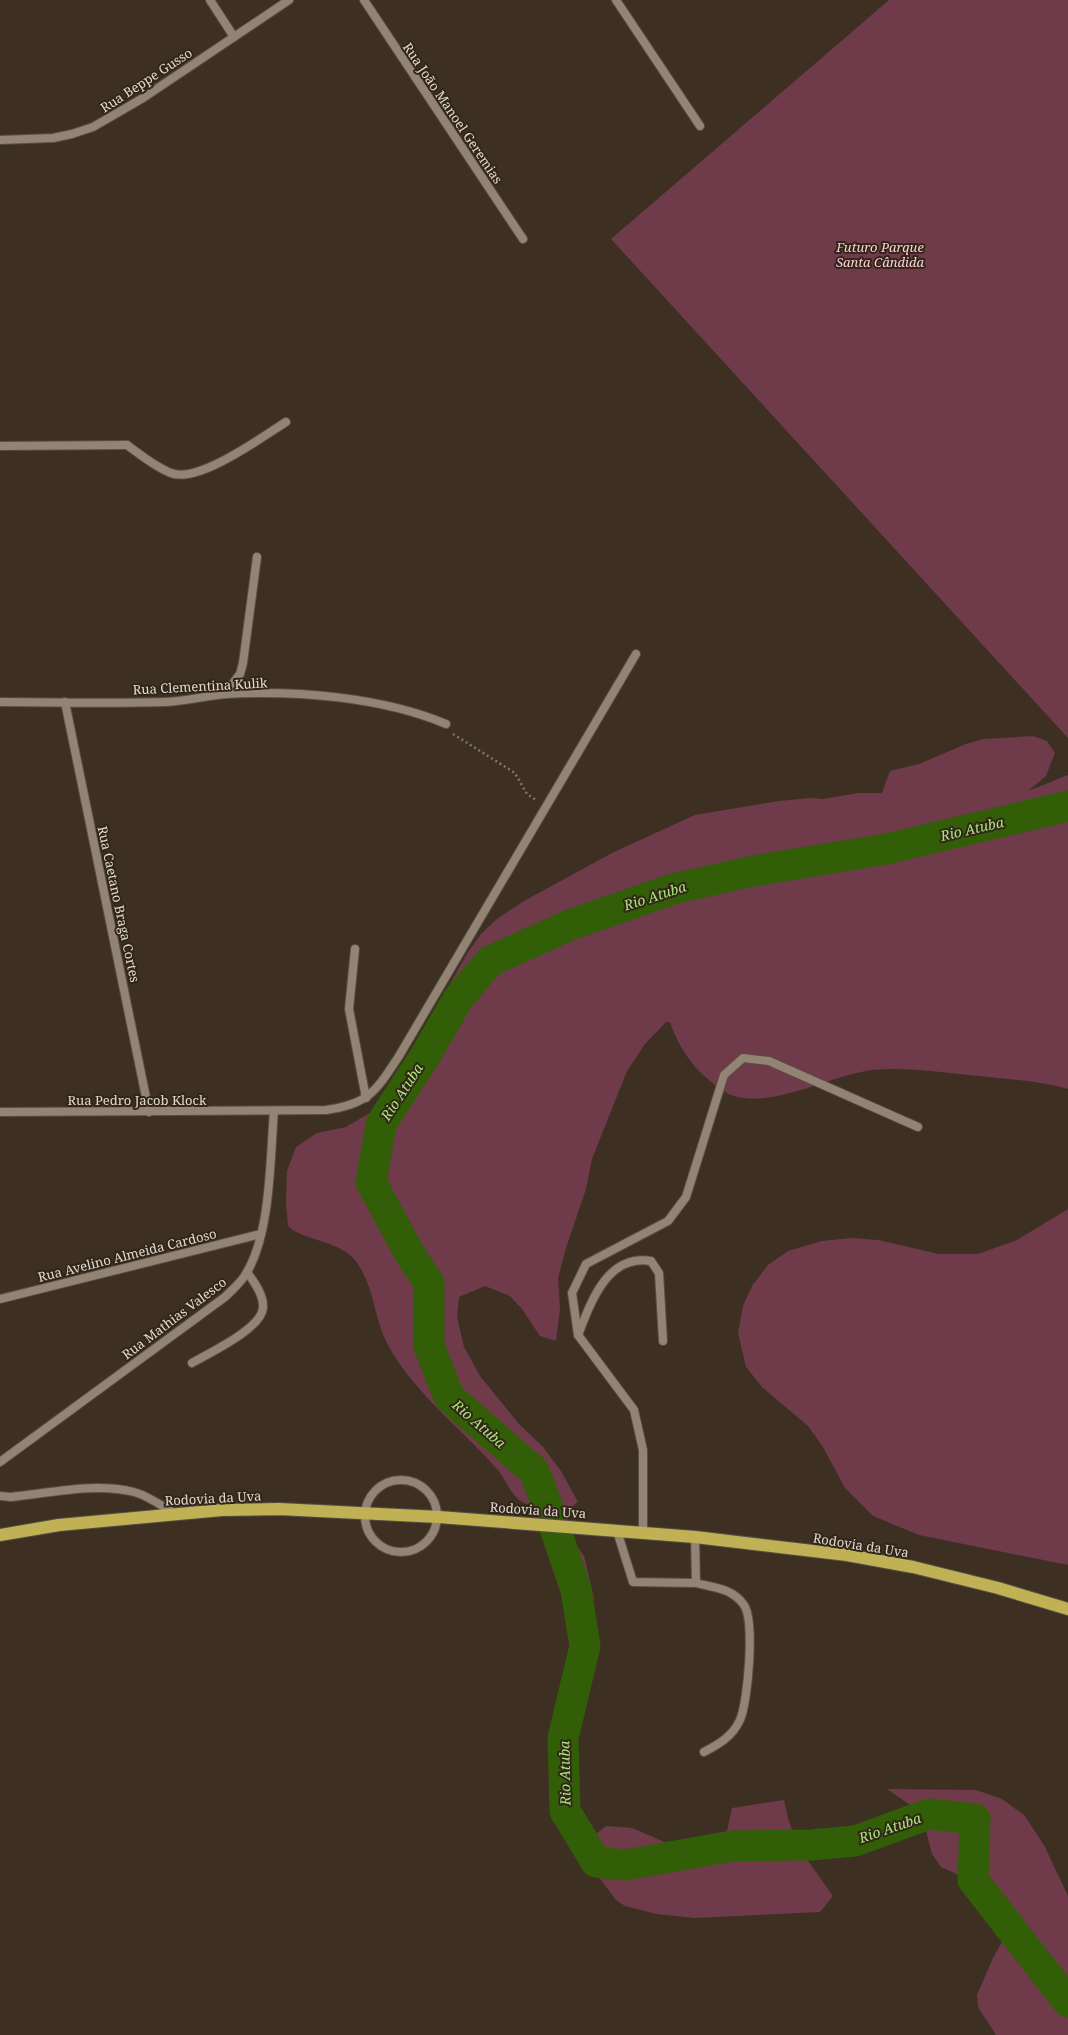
<svg xmlns="http://www.w3.org/2000/svg" width="1068" height="2035" viewBox="0 0 1068 2035" font-family="'Noto Serif',serif">
<style>
.green{fill:#6f3b4b}
.lines{fill:none;stroke-linecap:round;stroke-linejoin:round}
.river{stroke:#315e07;stroke-width:31}
.lane-casing{stroke:#584e42;stroke-width:10}
.street-casing{stroke:#584e42;stroke-width:10}
.highway-casing{stroke:#584e42;stroke-width:14}
.path{stroke:#81766b;stroke-width:2.5;stroke-dasharray:2 3;stroke-linecap:butt}
.lane{stroke:#928374;stroke-width:8}
.street{stroke:#928374;stroke-width:8}
.highway{stroke:#bfb154;stroke-width:12}
.labels{text-anchor:middle;stroke-width:4;stroke-linejoin:round;paint-order:stroke}
.street-label{font-size:13px;fill:#e1d9d1;stroke:#322619}
.park-label{font-size:13px;font-style:italic;fill:#ffccd9;stroke:#322619}
.water-label{font-size:14px;font-style:italic;fill:#a6e67d;stroke:#322619}
</style>
<rect width="100%" height="100%" fill="#3d3023"/>
<!-- green -->
<g class="green">
<polygon points="889,0 1068,0 1068,738 611,239"/>
<path d="M1033 736 1047 741 1055 753 1046 776 1028 791 1068 775V1089C1036 1080 1001 1079 969 1075 937 1072 904 1067 872 1070 829 1075 764 1114 725 1092 720 1089 715 1085 710 1081 692 1067 677 1044 670 1022H666L645 1044 627 1071 592 1159 586 1189 566 1248 558 1278 560 1309 556 1341 540 1336 522 1309 510 1296 485 1286 459 1297 457 1317 464 1347 480 1376 519 1424 543 1447 561 1471 578 1502 572 1507C562 1506 530 1506 524 1503 511 1497 506 1479 498 1470 461 1428 414 1393 388 1345 373 1317 375 1286 355 1260 340 1241 299 1239 288 1226L286 1202 287 1171 296 1147 317 1133 346 1127 373 1111 408 1059 468 952 481 934 498 918 524 901 612 853 695 815 779 801 811 798 823 799 859 793H882L890 771 919 764 966 744 984 739Z"/>
<polygon points="1068,1209 1068,1565 919,1535 873,1516 845,1488 823,1447 808,1426 762,1387 746,1367 738,1333 743,1306 752,1286 768,1265 788,1251 822,1241 851,1238 878,1240 939,1254 978,1254 1017,1240"/>
<polygon points="571,1538 584,1556 595,1602 583,1570 569,1556"/>
<polygon points="887,1789 976,1790 1002,1799 1024,1815 1044,1845 1068,1896 1068,2035 996,2035 978,2007 977,1995 993,1958 1008,1931 1005,1906 998,1893 941,1867 932,1854 924,1823 916,1809"/>
<polygon points="784,1800 789,1822 801,1851 833,1896 820,1912 694,1918 657,1914 625,1906 616,1900 590,1865 590,1839 606,1826 632,1828 667,1843 700,1848 716,1843 727,1831 732,1808"/>
</g>
<g class="lines">
<!-- river -->
<polyline class="river" points="1068,806 886,849 753,871 673,889 570,925 490,961 458,999 427,1053 381,1124 371,1182 411,1256 429,1283 429,1346 449,1397 534,1471 546,1502 576,1590 585,1646 563,1738 565,1811 596,1862 625,1865 732,1846 811,1845 855,1841 929,1814 975,1819 973,1880 1068,2002"/>
<!-- lane casing -->
<g class="lane-casing">
<g id="lane">
<path d="M127 445C141 455 155 467 171 473 198 484 262 437 286 422"/>
<polyline points="225,694 240,674 243,663 257,557"/>
<path d="M578 1335C591 1302 607 1254 651 1261L659 1273 663 1341"/>
<path d="M192 1363C209 1353 261 1329 263 1308 264 1295 254 1282 247 1272"/>
<circle cx="401" cy="1516" r="36"/>
<polyline points="617,1531 633,1582 696,1583 695,1537"/>
<polyline points="643,1533 643,1450 634,1410 578,1335 572,1293 586,1264 668,1221 686,1197 724,1075 743,1058 769,1061 918,1127"/>
<path d="M696 1583C715 1588 732 1588 744 1605 755 1621 748 1702 740 1720 732 1737 719 1744 704 1752"/>
</g>
</g>
<!-- street casing -->
<g class="street-casing">
<g id="street">
<polyline points="210,0 234,37"/>
<polyline points="364,0 523,239"/>
<polyline points="616,0 700,126"/>
<polyline points="0,140 53,138 72,134 93,127 143,98 289,0"/>
<polyline points="0,446 127,445"/>
<path d="M0 702C55 702 111 704 166 702 186 701 206 696 226 694 295 690 382 697 446 724"/>
<polyline points="65,702 149,1112"/>
<polyline points="355,949 349,1009 366,1098"/>
<path d="M0 1112 326 1110C369 1104 376 1091 399 1056L636 654"/>
<polyline points="0,1299 261,1234"/>
<path d="M0 1462 225 1297C233 1289 242 1282 247 1272 271 1231 270 1158 274 1111"/>
<path d="M0 1496 11 1497C51 1493 95 1482 134 1492 149 1496 162 1506 175 1514"/>
</g>
</g>
<!-- highway casing -->
<g class="highway-casing">
<polyline id="highway" points="0,1535 59,1525 222,1510 279,1509 439,1517 695,1537 847,1555 913,1567 998,1588 1068,1609"/>
</g>
<!-- path -->
<polyline class="path" points="453,734 515,773 527,794 536,800"/>
<!-- lane -->
<use href="#lane" class="lane"/>
<!-- street -->
<use href="#street" class="street"/>
<!-- highway -->
<use href="#highway" class="highway"/>
</g>
<g class="labels">
<!-- street labels -->
<g class="street-label">
<text transform="translate(146 80) rotate(-33)" y="5">Rua Beppe Gusso</text>
<text transform="translate(453 113) rotate(56)" y="5">Rua João Manoel Geremias</text>
<text transform="translate(200 686) rotate(-3)" y="5">Rua Clementina Kulik</text>
<text transform="translate(119 904) rotate(78)" y="5">Rua Caetano Braga Cortes</text>
<text x="137" y="1105">Rua Pedro Jacob Klock</text>
<text transform="translate(127 1255) rotate(-14)" y="5">Rua Avelino Almeida Cardoso</text>
<text transform="translate(174 1318) rotate(-37)" y="5">Rua Mathias Valesco</text>
<text transform="translate(213 1498) rotate(-3)" y="5">Rodovia da Uva</text>
<text transform="translate(538 1510) rotate(4)" y="5">Rodovia da Uva</text>
<text transform="translate(861 1545) rotate(9)" y="5">Rodovia da Uva</text>
</g>
<!-- park labels -->
<g class="park-label">
<text x="880" y="252">Futuro Parque<tspan x="880" dy="15">Santa Cândida</tspan></text>
</g>
<!-- water labels -->
<g class="water-label">
<text transform="translate(972 829) rotate(-13)" y="5">Rio Atuba</text>
<text transform="translate(655 896) rotate(-18)" y="5">Rio Atuba</text>
<text transform="translate(402 1092) rotate(-57)" y="5">Rio Atuba</text>
<text transform="translate(479 1424) rotate(41)" y="5">Rio Atuba</text>
<text transform="translate(565 1773) rotate(-91)" y="5">Rio Atuba</text>
<text transform="translate(890 1828) rotate(-19)" y="5">Rio Atuba</text>
</g>
</g>
</svg>
